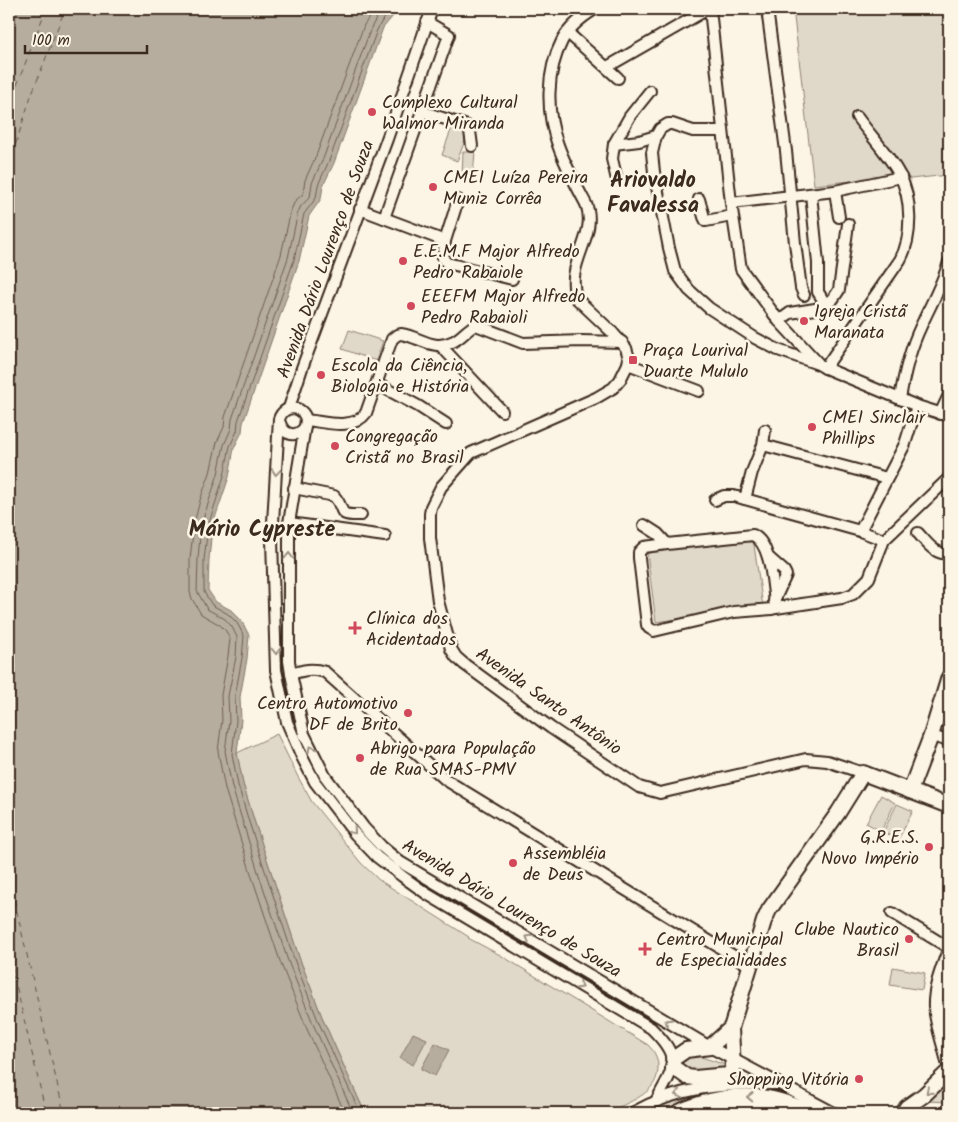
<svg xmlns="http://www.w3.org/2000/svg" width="958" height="1122" viewBox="0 0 958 1122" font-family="Kalam,sans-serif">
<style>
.green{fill:#e0d8c8;stroke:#8e8173}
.water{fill:#b7ad9e;stroke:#85796b}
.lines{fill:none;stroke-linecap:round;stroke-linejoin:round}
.shore{stroke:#6d5e51;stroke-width:1}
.ferry{stroke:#605144;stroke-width:1;stroke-dasharray:6 5;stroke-linecap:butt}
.minor-casing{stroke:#3b2a1e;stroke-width:14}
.major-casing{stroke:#3b2a1e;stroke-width:18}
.minor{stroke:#fcf5e5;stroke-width:10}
.major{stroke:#fcf5e5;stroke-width:14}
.oneway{stroke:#9c9082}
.poi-dot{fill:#d1495b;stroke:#fcf5e5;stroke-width:2}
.labels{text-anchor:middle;stroke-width:5;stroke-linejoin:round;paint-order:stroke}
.poi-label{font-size:18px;fill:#3b2a1e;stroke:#fcf5e5;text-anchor:start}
.street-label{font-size:18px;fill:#3b2a1e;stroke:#fcf5e5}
.district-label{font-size:22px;font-weight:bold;fill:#3b2a1e;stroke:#fcf5e5}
</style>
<rect width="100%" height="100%" fill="#fcf5e5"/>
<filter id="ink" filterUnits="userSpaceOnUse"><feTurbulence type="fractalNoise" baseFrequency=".02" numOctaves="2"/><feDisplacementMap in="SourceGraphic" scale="10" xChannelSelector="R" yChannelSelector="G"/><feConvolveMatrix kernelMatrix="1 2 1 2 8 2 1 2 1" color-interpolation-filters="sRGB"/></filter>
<g filter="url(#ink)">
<!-- green -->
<g class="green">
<polygon points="793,9 949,9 949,175 910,179 862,113 855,117 897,176 814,185"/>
<polygon points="452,127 468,133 457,161 442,155"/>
<polygon points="463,152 475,152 473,176 462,176"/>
<polygon points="349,330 383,341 376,361 342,349"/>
<polygon points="753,538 763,607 656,622 647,553"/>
<path d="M277 734 298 777 312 802 361 863 379 880 469 937 468 938 502 956 648 1045C654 1051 657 1056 658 1065 660 1095 627 1102 606 1113H365L324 1022 299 957 254 820 243 784 237 753Z"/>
<polygon points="881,795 895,803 881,831 866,823"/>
<polygon points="897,804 913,811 898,840 883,832"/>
<polygon points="893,967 925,973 922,990 890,985"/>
<polygon points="692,1054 729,1066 728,1068 692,1075 680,1066 679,1063"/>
<polygon points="946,1080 949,1080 949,1102 927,1101 940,1091"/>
<polygon points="749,1088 778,1093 801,1101 679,1104 663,1113 642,1113 656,1106 699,1091"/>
</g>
<!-- water -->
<g class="water">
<polygon points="9,9 399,9 383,28 334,163 323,186 321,199 309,216 299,261 243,423 242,432 234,448 229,477 212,527 209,560 208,590 216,602 231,610 241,620 249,635 247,659 240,697 241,720 237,753 243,784 254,820 299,957 324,1022 365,1113 9,1113"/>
<polygon points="413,1033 427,1039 413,1065 400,1058"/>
<polygon points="435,1043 449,1050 435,1076 421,1069"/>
</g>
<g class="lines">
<!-- shore -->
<g class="shore">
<polyline points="345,1113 307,1029 281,964 252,877 225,789 218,751 222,720 221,695 228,656 230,639 226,631 220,625 201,614 192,599 190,592 190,559 194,524 200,500 210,473 217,442 224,427 225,417 281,255 291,210 295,201 303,194 305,180 316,156 364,25 375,9"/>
<polyline points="353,1113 314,1026 288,961 259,875 232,787 225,751 229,721 228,696 236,657 237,637 232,627 225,619 207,609 197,591 198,559 201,525 218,474 224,445 231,429 232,419 288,258 298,212 301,206 310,197 312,183 323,159 371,28 377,17 385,9"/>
<polyline points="360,1113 319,1023 294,959 249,822 238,785 232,754 236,721 235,696 242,658 244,636 237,623 228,614 212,605 204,592 204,560 208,526 224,476 230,446 237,431 238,421 294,260 304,214 316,198 318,185 329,161 377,30 382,21 393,9"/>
</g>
<!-- ferry -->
<g class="ferry">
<polyline points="9,106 46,9"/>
<polyline points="9,165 31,96 65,9"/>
<polyline points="9,878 64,1113"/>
<polyline points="9,955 46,1113"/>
</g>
<!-- minor casing -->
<g class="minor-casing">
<g id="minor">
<path d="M595 9C582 17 569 27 562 41 546 72 546 113 558 145 565 165 576 185 586 204 599 236 563 265 577 299L613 333 626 348 629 358 628 364 620 380 613 388 596 398 471 453 441 487 431 507 430 514V538L438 601 451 649 456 657 464 664 551 728 639 787 660 793 806 759 827 761 863 773"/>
<polyline points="710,9 731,203 741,269 779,321 818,363"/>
<polyline points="767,9 786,151 795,243 801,288 804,295"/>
<polyline points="568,33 618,78"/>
<polyline points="607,67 708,9"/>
<polyline points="650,91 630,116 614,144 639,141 656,136"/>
<polyline points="421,111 467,126 470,131 472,146"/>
<polyline points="723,131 693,131 672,124 668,124 660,129 656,136 652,153 654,172 669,248 675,271 689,290 709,308 755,338 778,350 818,364 825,368 917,406 949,416"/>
<polyline points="614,144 612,159 617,180"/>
<polyline points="835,191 839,217"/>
<polyline points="811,194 818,263 818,292 826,305"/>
<polyline points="699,199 704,217 706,221 732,216"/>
<polyline points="731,203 835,191 901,177"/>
<polyline points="360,209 445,241 443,259 447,263 512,279"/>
<polyline points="384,218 449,35 427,22"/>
<polyline points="445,241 458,200"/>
<polyline points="779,321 790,313 815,309 826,305 833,299 839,290 848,224"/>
<polyline points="441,346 502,411"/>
<polyline points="628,364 699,391"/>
<path d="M825 368 900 260C913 237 912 197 899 174 889 155 870 135 857 117"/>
<polyline points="377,384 418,406 446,424"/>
<path d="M900 399C904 374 910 349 921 326 931 304 942 285 949 262"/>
<polyline points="289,408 302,368 387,139 432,9"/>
<polyline points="940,414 949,395"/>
<path d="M306 420C326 422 353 431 366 413L392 339 397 335 401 334C421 337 433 352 454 341 462 337 468 328 476 325L523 343 581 341 622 342"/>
<path d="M280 423C284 436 297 438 305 427"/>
<polyline points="763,445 887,478"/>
<path d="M294 488 334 496C347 510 334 516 361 515"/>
<polyline points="745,499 752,472 763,445 765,430"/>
<polyline points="715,500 724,496 734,496 860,531 884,540"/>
<polyline points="289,523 385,536"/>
<polyline points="644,525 658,534 667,544"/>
<polyline points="860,531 905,444 917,406"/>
<path d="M918 533C928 544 934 554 949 554"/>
<polyline points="768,557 784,571 786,575 774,601"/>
<path d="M776 608C772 589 773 545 753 535L667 544 644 547 639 552V558L647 625 649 628 654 631 734 612 772 609 776 608 842 598 853 594 869 578 884 540 949 478"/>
<path d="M291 674C303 670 312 668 325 672L446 780 750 966"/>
<polyline points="931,736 949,741"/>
<polyline points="892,913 949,948"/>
<path d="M656 1101C675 1067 682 1058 651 1028L427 894 402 876 377 857 355 834 315 782 302 757 287 722 276 670 272 540 279 419C284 404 303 405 306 420L289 523V661L291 674 304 734 325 776 364 828 382 847 400 862 710 1047 834 1113"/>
<path d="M632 1113C678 1087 725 1083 776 1084"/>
</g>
</g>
<!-- major casing -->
<g class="major-casing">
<g id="major">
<polyline points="910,791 931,736 949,677"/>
<path d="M949 953C943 970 935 989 936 1007 938 1026 945 1044 949 1062"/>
<polyline points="673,1059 686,1050 710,1047 731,1028"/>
<polyline points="673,1067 687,1077 695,1078 728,1075 733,1069 731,1028 764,921 769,910 838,813 863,773 949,806"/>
<path d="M677 1113C705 1099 743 1092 773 1099 787 1102 801 1108 814 1113"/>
<path d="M704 1113C725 1108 763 1104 783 1113"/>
<polyline points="903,1113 907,1107 924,1095 949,1071"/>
</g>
</g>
<!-- minor -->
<use href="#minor" class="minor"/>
<!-- major -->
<use href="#major" class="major"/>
</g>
<!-- one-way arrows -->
<defs><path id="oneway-chevron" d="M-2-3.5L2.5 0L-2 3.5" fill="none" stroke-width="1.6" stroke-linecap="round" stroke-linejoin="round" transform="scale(1.25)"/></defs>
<g class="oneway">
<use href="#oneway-chevron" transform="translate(276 472) rotate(95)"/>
<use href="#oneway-chevron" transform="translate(289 556) rotate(-89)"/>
<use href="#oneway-chevron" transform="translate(276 651) rotate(88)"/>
<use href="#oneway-chevron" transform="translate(311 749) rotate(-117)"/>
<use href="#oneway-chevron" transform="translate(353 831) rotate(50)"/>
<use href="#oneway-chevron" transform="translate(529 938) rotate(-149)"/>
<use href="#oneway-chevron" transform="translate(580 986) rotate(31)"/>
<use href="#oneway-chevron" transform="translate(668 1022) rotate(-149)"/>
<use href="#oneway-chevron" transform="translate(929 1091) rotate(139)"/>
<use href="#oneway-chevron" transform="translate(678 1094) rotate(164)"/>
<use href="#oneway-chevron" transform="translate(750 1097) rotate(-178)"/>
</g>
</g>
<!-- markers -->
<g class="poi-dot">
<circle cx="372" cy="112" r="5"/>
<circle cx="433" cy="187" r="5"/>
<circle cx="403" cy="261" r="5"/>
<circle cx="411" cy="306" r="5"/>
<circle cx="804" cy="321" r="5"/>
<rect x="628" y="355" width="10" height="10" rx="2.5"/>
<circle cx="321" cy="375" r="5"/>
<circle cx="812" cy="427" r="5"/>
<circle cx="335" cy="446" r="5"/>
<path d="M352.5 620.5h5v5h5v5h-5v5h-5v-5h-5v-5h5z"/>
<circle cx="408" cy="713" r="5"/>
<circle cx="360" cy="758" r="5"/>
<circle cx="929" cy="847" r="5"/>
<circle cx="513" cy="863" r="5"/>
<circle cx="909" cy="939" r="5"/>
<path d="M642.5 941.5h5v5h5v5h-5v5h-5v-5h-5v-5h5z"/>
<circle cx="859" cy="1079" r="5"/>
</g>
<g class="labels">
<!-- poi labels -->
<g class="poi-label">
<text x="382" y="108">Complexo Cultural<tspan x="382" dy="21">Walmor Miranda</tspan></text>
<text x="443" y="183">CMEI Luíza Pereira<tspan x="443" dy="21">Muniz Corrêa</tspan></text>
<text x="413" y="257">E.E.M.F Major Alfredo<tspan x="413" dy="21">Pedro Rabaiole</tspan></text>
<text x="421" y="302">EEEFM Major Alfredo<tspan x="421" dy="21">Pedro Rabaioli</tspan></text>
<text x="814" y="317">Igreja Cristã<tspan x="814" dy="21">Maranata</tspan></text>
<text x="643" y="356">Praça Lourival<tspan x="643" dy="21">Duarte Mululo</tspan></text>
<text x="331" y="371">Escola da Ciência,<tspan x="331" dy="21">Biologia e História</tspan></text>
<text x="822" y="423">CMEI Sinclair<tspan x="822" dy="21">Phillips</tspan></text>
<text x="345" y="442">Congregação<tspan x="345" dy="21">Cristã no Brasil</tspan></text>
<text x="366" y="624">Clínica dos<tspan x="366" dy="21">Acidentados</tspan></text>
<text x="398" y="709" text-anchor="end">Centro Automotivo<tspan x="398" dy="21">DF de Brito</tspan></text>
<text x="370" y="754">Abrigo para População<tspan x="370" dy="21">de Rua SMAS-PMV</tspan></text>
<text x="919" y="843" text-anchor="end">G.R.E.S.<tspan x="919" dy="21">Novo Império</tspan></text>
<text x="523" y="859">Assembléia<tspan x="523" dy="21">de Deus</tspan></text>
<text x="899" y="935" text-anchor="end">Clube Nautico<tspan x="899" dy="21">Brasil</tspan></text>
<text x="656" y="945">Centro Municipal<tspan x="656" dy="21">de Especialidades</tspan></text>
<text x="849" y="1085" text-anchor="end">Shopping Vitória</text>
</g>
<!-- street labels -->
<g class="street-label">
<text transform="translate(325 259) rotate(-70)" y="6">Avenida Dário Lourenço de Souza</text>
<text transform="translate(549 701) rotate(35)" y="6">Avenida Santo Antônio</text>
<text transform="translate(512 908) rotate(31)" y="6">Avenida Dário Lourenço de Souza</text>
</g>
<!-- district labels -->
<g class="district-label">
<text x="653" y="187">Ariovaldo<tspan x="653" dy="25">Favalessa</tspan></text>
<text x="262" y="536">Mário Cypreste</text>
</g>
</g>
<!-- margin -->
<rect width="958" height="1122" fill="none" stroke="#fcf5e5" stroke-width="30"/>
<rect x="15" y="15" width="928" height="1092" fill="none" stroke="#3b2a1e" stroke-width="2" filter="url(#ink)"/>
<!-- scale -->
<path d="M25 45v8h122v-8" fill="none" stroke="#3b2a1e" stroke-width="2.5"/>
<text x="32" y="45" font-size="15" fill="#3b2a1e" stroke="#fcf5e5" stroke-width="4" paint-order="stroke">100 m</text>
</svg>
